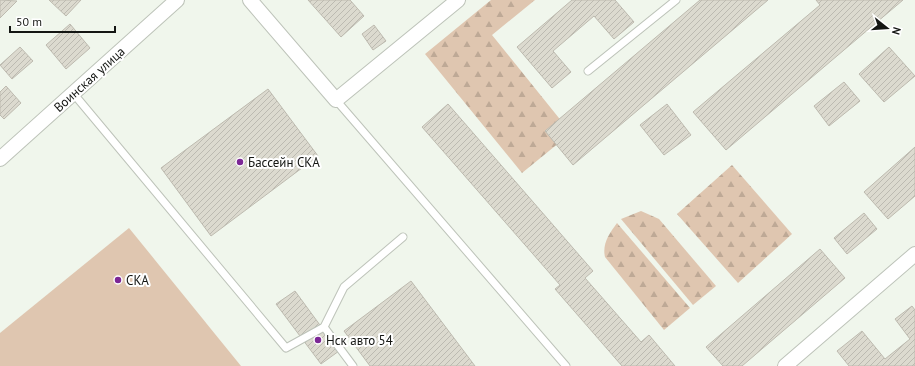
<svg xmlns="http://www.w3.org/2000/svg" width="915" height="366" viewBox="0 0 915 366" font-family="'PT Sans',sans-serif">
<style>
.green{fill:#dfc6b0}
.forest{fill:url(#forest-firs)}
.building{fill:url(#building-hatch);stroke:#bdbaaf}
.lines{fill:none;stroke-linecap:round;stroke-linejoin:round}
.service-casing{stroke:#bdc3b9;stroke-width:9}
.minor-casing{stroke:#bdc3b9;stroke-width:16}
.service{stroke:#fff;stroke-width:7}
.minor{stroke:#fff;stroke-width:14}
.poi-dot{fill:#7c2796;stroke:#fff;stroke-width:1.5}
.labels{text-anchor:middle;stroke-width:4;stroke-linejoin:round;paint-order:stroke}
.street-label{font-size:13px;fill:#141613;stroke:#fff}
.poi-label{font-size:13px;fill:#141613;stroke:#fff;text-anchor:start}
</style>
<defs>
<pattern id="forest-firs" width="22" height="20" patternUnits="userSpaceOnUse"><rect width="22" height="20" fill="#dfc6b0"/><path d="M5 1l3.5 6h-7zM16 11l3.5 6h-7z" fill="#bea996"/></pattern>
<pattern id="building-hatch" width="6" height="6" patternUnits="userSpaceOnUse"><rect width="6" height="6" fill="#dcdacf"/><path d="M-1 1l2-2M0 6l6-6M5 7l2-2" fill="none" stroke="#bcbab1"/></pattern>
</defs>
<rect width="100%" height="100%" fill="#f0f6ec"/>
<!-- green -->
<polygon class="green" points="129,228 241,366 0,366 0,333"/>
<!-- forest -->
<g class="forest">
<polygon points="491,0 535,0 492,35 571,133 522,173 425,54"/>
<polygon points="732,165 792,234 738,283 677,214"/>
<polygon points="641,211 659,219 716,286 693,305 621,219"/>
<path d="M617 223 690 308 664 330 605 257C602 244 609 234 617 223Z"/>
</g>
<!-- building -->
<g class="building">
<polygon points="0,0 17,1 0,18"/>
<polygon points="49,0 81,0 66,16"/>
<polygon points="308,0 350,0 364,16 341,37"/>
<polygon points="572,0 615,0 634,22 614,39 594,16 553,51 571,72 552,88 517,47"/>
<polygon points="700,0 768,0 573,165 545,131"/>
<polygon points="816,0 903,0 726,150 693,112 820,5"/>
<polygon points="70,24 90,48 66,69 46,45"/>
<polygon points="374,25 386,41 373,50 362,34"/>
<polygon points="20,47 33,61 12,79 0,65"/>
<polygon points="889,47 915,76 884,102 859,74"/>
<polygon points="844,82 860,101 829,126 814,106"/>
<polygon points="6,86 21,103 4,119 0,115 0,92"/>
<polygon points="268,89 318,156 211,236 161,168"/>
<polygon points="448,104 593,271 585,278 641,342 649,335 675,366 622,366 555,289 560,285 422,127"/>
<polygon points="667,104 691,135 664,155 640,125"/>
<polygon points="915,147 915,196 888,219 864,192"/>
<polygon points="864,213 877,229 847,254 834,238"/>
<polygon points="820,249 845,278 742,366 723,366 706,347"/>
<polygon points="411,281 475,366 370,366 344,331"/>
<polygon points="295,291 339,351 321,364 276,304"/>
<polygon points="912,306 915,310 915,366 849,366 837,351 862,331 885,359 910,339 895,319"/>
</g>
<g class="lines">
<!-- service casing -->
<g class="service-casing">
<g id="service">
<polyline points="588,71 676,0"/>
<polyline points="73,93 286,348 324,327 344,287 403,237"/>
<polyline points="336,100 566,366"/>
<polyline points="324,327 353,366"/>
</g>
</g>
<!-- minor casing -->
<g class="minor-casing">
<g id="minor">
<polyline points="250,0 336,100 458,0"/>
<polyline points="0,159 177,0"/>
<polyline points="785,366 915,254"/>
</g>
</g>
<!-- service -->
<use href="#service" class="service"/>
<!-- minor -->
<use href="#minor" class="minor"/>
</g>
<!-- markers -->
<g class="poi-dot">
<circle cx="240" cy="162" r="4"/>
<circle cx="118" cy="280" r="4"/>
<circle cx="318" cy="340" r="4"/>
</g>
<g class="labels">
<!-- street labels -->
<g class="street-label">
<text transform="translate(89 79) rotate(-42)" y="5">Воинская улица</text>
</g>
<!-- poi labels -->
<g class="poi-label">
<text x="248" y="167">Бассейн СКА</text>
<text x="126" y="285">СКА</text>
<text x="326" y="345">Нск авто 54</text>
</g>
</g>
<!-- north arrow -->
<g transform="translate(887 28) rotate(107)" stroke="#ffffff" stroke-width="3" paint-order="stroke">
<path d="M0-3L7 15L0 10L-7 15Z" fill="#141613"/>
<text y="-6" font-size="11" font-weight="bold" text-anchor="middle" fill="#141613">N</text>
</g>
<!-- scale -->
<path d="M10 26v6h105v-6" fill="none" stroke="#141613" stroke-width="2"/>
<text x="16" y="26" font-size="12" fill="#141613" stroke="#ffffff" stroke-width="3" paint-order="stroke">50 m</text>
</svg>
